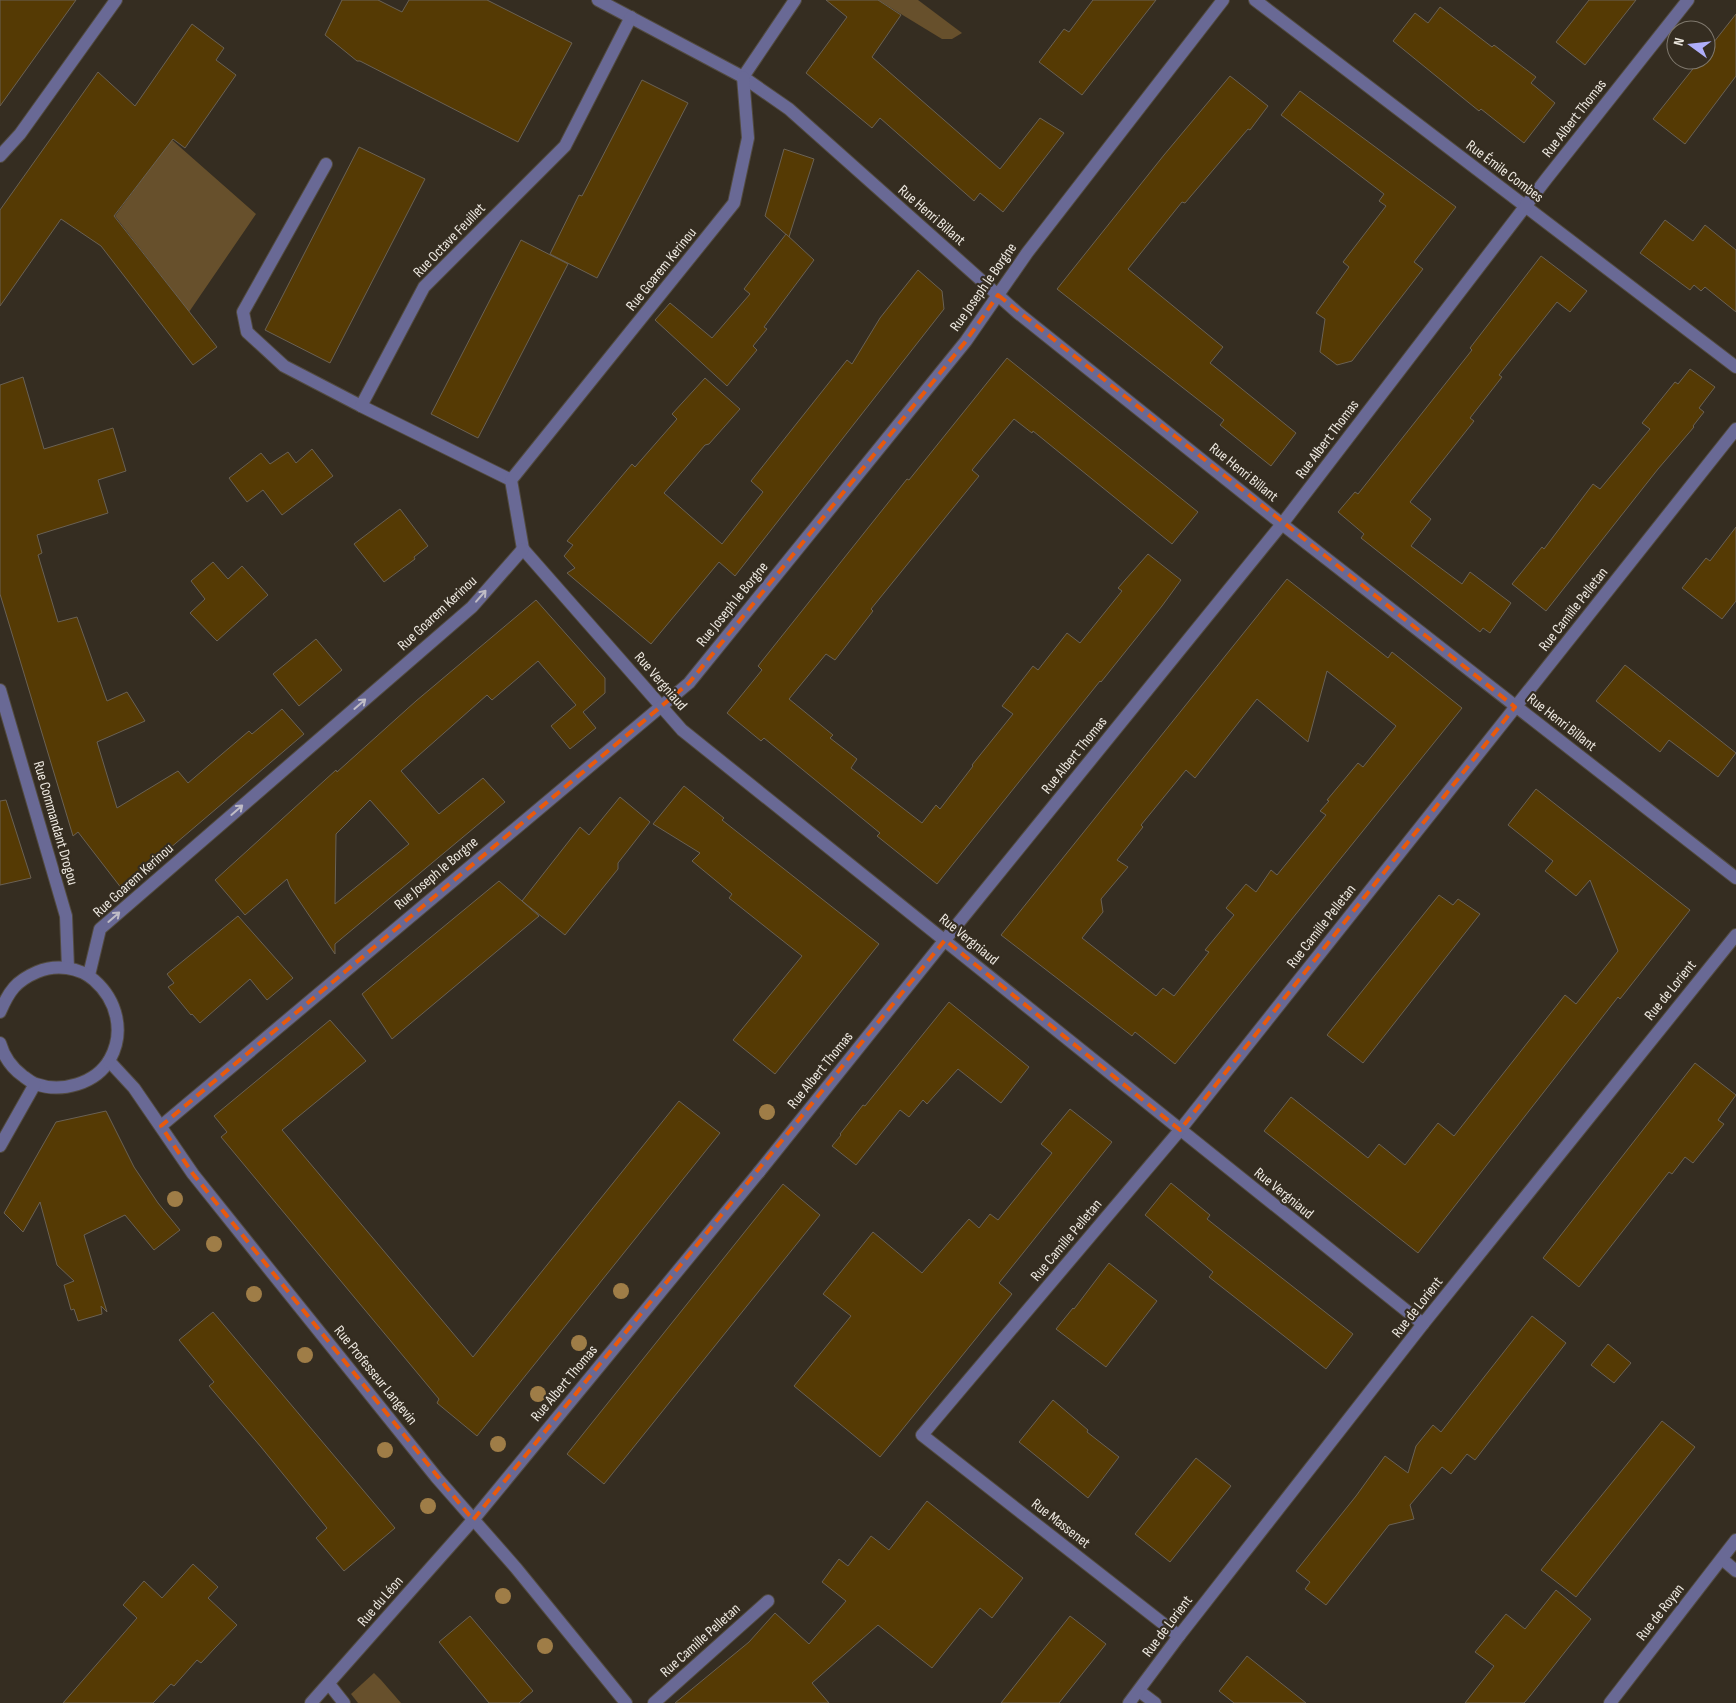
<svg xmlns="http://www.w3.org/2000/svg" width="1736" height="1703" viewBox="0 0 1736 1703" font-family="'Sofia Sans Condensed',sans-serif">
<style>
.green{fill:#67502c}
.building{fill:#553a04;stroke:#6a6154;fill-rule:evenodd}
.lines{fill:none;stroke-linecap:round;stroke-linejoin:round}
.service-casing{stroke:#524b40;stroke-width:14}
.pedestrian-casing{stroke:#524b40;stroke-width:14}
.minor-casing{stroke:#524b40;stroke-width:14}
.tertiary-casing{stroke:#524b40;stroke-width:14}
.service{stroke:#696995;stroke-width:12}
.pedestrian{stroke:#696995;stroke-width:12}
.minor{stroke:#696995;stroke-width:12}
.tertiary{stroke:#696995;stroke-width:12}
.tree{fill:#9f7d47}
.oneway{stroke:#bfbcc6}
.marked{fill:none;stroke:#e8590c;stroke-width:4;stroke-dasharray:10 6;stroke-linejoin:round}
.labels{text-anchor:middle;stroke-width:4.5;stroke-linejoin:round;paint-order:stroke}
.street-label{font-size:15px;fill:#ede8e0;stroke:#352d21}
</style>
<rect width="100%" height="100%" fill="#352d21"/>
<!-- green -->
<g class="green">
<polygon points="878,0 918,0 962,33 952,39 942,39"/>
<polygon points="155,125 256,214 189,312 115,216 154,163"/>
<polygon points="374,1673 381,1680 401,1703 358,1703 351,1694"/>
</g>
<!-- building -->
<g class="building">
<polygon points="0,0 76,0 0,106"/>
<polygon points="342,0 378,0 402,12 409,0 487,0 572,43 518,142 360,61 357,61 325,35"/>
<polygon points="826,0 878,0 901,15 872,57 1000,169 1040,118 1064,133 1003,212 980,193 974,201 880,118 872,128 806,73 847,17"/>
<polygon points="1093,0 1156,0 1082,95 1039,62 1064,29 1069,32"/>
<polygon points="1589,0 1636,0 1585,65 1556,42"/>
<polygon points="1440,7 1492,47 1494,45 1536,77 1531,83 1555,103 1524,143 1481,109 1479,111 1393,41 1415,13 1428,23"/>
<polygon points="1736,14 1736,76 1685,144 1653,119 1700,60 1706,60 1706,52"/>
<polygon points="192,24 224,48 216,60 236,75 185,148 173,139 114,216 217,347 193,365 101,246 61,219 0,306 0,210 98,72 135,106"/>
<polygon points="1230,76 1268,106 1250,130 1248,129 1185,203 1182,202 1128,269 1223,347 1210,363 1296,433 1271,466 1220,425 1224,420 1057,289 1164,155"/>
<polygon points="642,80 688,103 597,278 550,254 579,195 582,196"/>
<polygon points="1300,91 1456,207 1414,262 1423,269 1352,361 1337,365 1320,352 1325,319 1316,313 1349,267 1343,262 1386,206 1379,201 1384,194 1281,115"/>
<polygon points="359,147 425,179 330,363 265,330"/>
<polygon points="784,149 814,159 789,237 765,216"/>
<polygon points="1665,220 1693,241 1705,225 1736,250 1736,312 1705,287 1701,291 1694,285 1690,290 1640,253"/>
<polygon points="786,234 814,260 764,327 767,329 753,346 757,350 727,386 655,320 670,303 712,338 750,294 744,289"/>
<polygon points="521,240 568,264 478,438 431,414"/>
<polygon points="1541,256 1587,291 1570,312 1557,302 1499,375 1502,377 1470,418 1474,421 1410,502 1431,519 1411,546 1462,584 1470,572 1511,603 1490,633 1483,628 1480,632 1361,538 1364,534 1338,512 1355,492 1358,494 1472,350 1470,348"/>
<polygon points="918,270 942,291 944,309 735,576 719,562 651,644 567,573 575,568 564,556 573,545 567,541 632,464 635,467 677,419 672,414 705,378 740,409 709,444 705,445 664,493 722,544 763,492 751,481 847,360 852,364 880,318"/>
<polygon points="1007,358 1198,512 1172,544 1033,431 1032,433 1014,419 972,470 979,476 871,609 873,611 835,660 826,654 789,699 833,735 830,738 857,759 851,768 922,823 936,805 940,809 973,766 972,765 1013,714 1002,706 1033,666 1038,670 1067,633 1080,643 1122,591 1118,588 1148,554 1181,580 1162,606 1101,682 1100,681 937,884 877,836 880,833 764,738 761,741 727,713 762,670 758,666 907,479 909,480"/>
<polygon points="1690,369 1715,387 1699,408 1704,412 1693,426 1694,427 1658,469 1546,611 1512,584 1542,547 1544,549 1593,484 1600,489 1650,429 1642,423 1675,382 1678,384"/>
<polygon points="23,377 44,449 113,428 126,471 98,480 108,513 37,535 42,553 38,555 58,622 77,617 107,701 127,692 145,721 97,742 117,808 178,771 188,783 249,731 252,734 282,709 304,734 122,889 78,832 73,836 0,594 0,385"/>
<polygon points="312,449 333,476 282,515 263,490 247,502 229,478 261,453 270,464 288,452 296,463"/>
<polygon points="400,509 428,546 414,557 415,559 384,582 354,544"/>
<polygon points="1736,527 1736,601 1722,619 1682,588 1706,558 1710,561"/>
<polygon points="213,562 228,579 242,566 268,595 217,641 190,613 205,599 191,581"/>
<path d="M1287 579 1388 658 1392 652 1462 708 1175 1064 1135 1032 1132 1036 1001 935ZM1327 671 1396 726 1363 767 1358 763 1327 800 1329 801 1320 811 1326 815 1277 875 1271 870 1256 892 1246 884 1226 908 1234 915 1205 950 1209 952 1174 996 1163 988 1156 996 1082 938 1103 912 1101 899 1128 867 1117 860 1143 827 1141 825 1186 770 1195 778 1257 699 1308 742Z"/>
<path d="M536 600 605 678V693L583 712 596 728 570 749 551 726 576 705 538 661 492 700 487 695 401 771 439 814 483 778 505 802 335 944V954L290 887 287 879 245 915 215 880 336 770 337 772 416 701ZM370 800 409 844 335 904 336 834Z"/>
<polygon points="316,639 342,670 299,706 273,674"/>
<polygon points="1625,665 1736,753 1718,777 1669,740 1660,752 1596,701"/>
<polygon points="684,786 724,818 722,820 879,944 775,1074 733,1040 802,956 729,898 732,894 692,861 700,853 653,824"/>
<polygon points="1536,789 1690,910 1620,999 1618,997 1418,1253 1264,1131 1291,1097 1368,1158 1379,1144 1405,1165 1438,1123 1454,1136 1565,995 1576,1004 1618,951 1590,880 1576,896 1545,871 1553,861 1508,825"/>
<polygon points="620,797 650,822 618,863 618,869 565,935 522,901 539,916 392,1039 362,994 499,881 522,901 580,827 589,835"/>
<polygon points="6,800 31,878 0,885 0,801"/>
<polygon points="1439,895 1453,905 1458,899 1480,914 1363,1063 1327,1035"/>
<polygon points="238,916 293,978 267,1000 250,979 200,1023 192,1014 191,1015 168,987 174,983 167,974"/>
<polygon points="949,1002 1029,1067 1001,1103 958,1069 927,1104 923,1100 909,1117 900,1110 856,1165 832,1146 841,1135 840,1134 863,1105 865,1106"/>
<polygon points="330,1020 366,1061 282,1130 473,1357 679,1101 720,1133 477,1436 437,1403 439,1399 221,1137 227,1132 214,1116"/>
<polygon points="1695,1063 1736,1095 1718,1120 1724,1124 1693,1163 1685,1157 1672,1174 1669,1172 1579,1287 1543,1258"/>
<polygon points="1070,1109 1112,1142 999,1283 1012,1294 880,1457 794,1386 851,1316 823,1294 873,1232 922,1273 969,1219 979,1228 990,1214 998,1220 1052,1153 1041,1144"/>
<polygon points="106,1111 134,1167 158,1203 180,1230 154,1250 125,1215 84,1235 107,1312 101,1306 102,1314 78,1321 74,1309 71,1310 64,1285 74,1281 57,1265 40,1202 23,1232 4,1213 56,1122"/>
<polygon points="1171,1183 1210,1215 1207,1219 1353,1334 1326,1369 1209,1277 1213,1272 1145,1215"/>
<polygon points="783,1184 820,1215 604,1484 567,1454"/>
<polygon points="1109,1263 1157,1301 1106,1367 1056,1329 1073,1308 1074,1309"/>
<polygon points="213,1312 395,1528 344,1571 316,1538 327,1528 261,1447 209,1386 214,1382 179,1340"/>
<polygon points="1532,1316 1566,1343 1475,1460 1467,1454 1451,1474 1442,1467 1410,1505 1414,1519 1389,1525 1326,1605 1305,1589 1310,1582 1296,1571 1356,1496 1385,1456 1408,1473 1416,1446 1433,1425 1441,1432"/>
<polygon points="1608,1344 1631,1363 1614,1383 1591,1365"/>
<polygon points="1053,1400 1088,1430 1087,1432 1119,1457 1088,1498 1019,1442"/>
<polygon points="1662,1421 1695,1447 1576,1597 1541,1570"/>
<polygon points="1196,1458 1231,1486 1170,1562 1135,1534"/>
<polygon points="927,1501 1023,1578 992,1618 980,1608 932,1668 878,1625 812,1683 829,1703 675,1703 749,1642 775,1613 809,1644 846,1601 822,1582 839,1559 848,1566 871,1536 889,1550"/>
<polygon points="193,1564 218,1587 208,1598 237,1625 215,1648 201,1663 197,1660 174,1686 171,1684 153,1703 63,1703 137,1618 123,1605 144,1581 162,1598"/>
<polygon points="1556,1590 1591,1619 1530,1696 1524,1703 1465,1703 1494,1666 1475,1652 1506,1614 1525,1629"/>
<polygon points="470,1616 533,1691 519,1703 489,1703 439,1642"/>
<polygon points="1070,1616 1106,1644 1059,1703 1001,1703"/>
<polygon points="1247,1656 1306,1703 1234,1703 1219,1691"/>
</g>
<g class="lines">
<!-- service casing -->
<g class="service-casing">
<g id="service">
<polyline points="326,164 243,312 247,332 284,366 361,406"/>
<polyline points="329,1684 344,1703"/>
</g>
</g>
<!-- pedestrian casing -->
<g class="pedestrian-casing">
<polyline id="pedestrian" points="473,1520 759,1172"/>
</g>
<!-- minor casing -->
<g class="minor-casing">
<g id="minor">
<polyline points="598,0 743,77 789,109 1018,313 1282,524 1736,878"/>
<polyline points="1255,0 1736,367"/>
<polyline points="743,77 795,0"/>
<polyline points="511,480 361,406 424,287 565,146 631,17"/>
<polyline points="523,549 682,730 1423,1324"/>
<polyline points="523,549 511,480 734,203 748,138 743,77"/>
<polyline points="89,975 100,929 472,607 523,549"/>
<polyline points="161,1126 689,683 966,341 1027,253 1223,0"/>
<polyline points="759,1172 960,921 1282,524 1547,178 1688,0"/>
<polyline points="1722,1559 1736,1571"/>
<polyline points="1179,1636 922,1435 1180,1130 1736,429"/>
<polyline points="1139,1691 1155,1703"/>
<polyline points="311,1703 473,1520"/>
<polyline points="654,1703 768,1601"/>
<polyline points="1129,1703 1179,1636 1423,1324 1736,935"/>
<polyline points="1610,1703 1736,1540"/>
</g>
</g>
<!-- tertiary casing -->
<g class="tertiary-casing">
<g id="tertiary">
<polyline points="0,156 20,134 116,0"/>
<polyline points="0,690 66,916 68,968"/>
<path d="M0 1012C9 991 16 981 37 972 56 964 79 967 94 980 117 1000 125 1032 110 1059 96 1084 61 1093 36 1084 32 1083 27 1079 23 1076 12 1068 4 1057 0 1043"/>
<polyline points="109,1061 134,1088 193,1174 265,1264 437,1478 516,1568 626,1703"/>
<polyline points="0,1146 35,1084"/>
</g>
</g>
<!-- service -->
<use href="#service" class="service"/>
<!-- pedestrian -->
<use href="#pedestrian" class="pedestrian"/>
<!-- minor -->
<use href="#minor" class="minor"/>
<!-- tertiary -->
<use href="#tertiary" class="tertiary"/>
</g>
<!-- trees -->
<g class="tree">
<circle cx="767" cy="1112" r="8"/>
<circle cx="175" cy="1199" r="8"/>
<circle cx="214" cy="1244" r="8"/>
<circle cx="621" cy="1291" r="8"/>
<circle cx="254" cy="1294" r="8"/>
<circle cx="579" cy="1343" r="8"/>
<circle cx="305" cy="1355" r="8"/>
<circle cx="538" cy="1394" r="8"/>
<circle cx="498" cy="1444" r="8"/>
<circle cx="385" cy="1450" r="8"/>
<circle cx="428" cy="1506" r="8"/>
<circle cx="503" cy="1596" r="8"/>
<circle cx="545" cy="1646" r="8"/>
</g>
<!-- one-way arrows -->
<defs><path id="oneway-shaft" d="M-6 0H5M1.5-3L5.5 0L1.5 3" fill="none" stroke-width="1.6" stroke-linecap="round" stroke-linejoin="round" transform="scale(1.25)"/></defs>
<g class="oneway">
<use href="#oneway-shaft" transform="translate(481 596) rotate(-49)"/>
<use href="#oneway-shaft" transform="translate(360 704) rotate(-41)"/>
<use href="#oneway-shaft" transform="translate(237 810) rotate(-41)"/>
<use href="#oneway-shaft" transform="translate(114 917) rotate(-41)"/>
</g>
<!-- marked area -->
<path class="marked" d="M998 295 1515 707 1180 1130 945 940 473 1520 193 1174 161 1126 689 683 966 341Z"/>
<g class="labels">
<!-- street labels -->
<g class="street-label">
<text transform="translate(1574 118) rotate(-52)" y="5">Rue Albert Thomas</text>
<text transform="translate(1505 171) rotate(37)" y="5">Rue Émile Combes</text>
<text transform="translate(932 215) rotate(41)" y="5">Rue Henri Billant</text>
<text transform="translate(449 240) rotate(-46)" y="5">Rue Octave Feuillet</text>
<text transform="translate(661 269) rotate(-51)" y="5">Rue Goarem Kerinou</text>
<text transform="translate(983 287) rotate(-55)" y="5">Rue Joseph le Borgne</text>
<text transform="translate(1327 439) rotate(-53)" y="5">Rue Albert Thomas</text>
<text transform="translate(1244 472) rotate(39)" y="5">Rue Henri Billant</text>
<text transform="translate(732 604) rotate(-51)" y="5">Rue Joseph le Borgne</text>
<text transform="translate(1573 609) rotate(-52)" y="5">Rue Camille Pelletan</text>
<text transform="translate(437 613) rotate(-43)" y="5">Rue Goarem Kerinou</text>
<text transform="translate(661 681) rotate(49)" y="5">Rue Vergniaud</text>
<text transform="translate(1562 722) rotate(38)" y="5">Rue Henri Billant</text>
<text transform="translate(1074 755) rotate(-51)" y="5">Rue Albert Thomas</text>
<text transform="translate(56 823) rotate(74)" y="5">Rue Commandant Drogou</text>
<text transform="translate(436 873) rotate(-40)" y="5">Rue Joseph le Borgne</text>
<text transform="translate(133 880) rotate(-42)" y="5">Rue Goarem Kerinou</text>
<text transform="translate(1321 926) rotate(-52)" y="5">Rue Camille Pelletan</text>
<text transform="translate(969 939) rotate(39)" y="5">Rue Vergniaud</text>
<text transform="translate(1670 990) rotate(-51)" y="5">Rue de Lorient</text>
<text transform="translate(820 1070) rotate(-51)" y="5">Rue Albert Thomas</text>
<text transform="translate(1284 1193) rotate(39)" y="5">Rue Vergniaud</text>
<text transform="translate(1066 1240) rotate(-50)" y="5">Rue Camille Pelletan</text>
<text transform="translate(1417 1307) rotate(-52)" y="5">Rue de Lorient</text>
<text transform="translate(376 1375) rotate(51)" y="5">Rue Professeur Langevin</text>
<text transform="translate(564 1383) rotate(-50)" y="5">Rue Albert Thomas</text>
<text transform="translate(1061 1523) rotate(38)" y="5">Rue Massenet</text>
<text transform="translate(380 1601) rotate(-49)" y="5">Rue du Léon</text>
<text transform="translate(1660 1612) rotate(-52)" y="5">Rue de Royan</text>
<text transform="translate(1167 1626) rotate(-53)" y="5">Rue de Lorient</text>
<text transform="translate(700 1640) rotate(-42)" y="5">Rue Camille Pelletan</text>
</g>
</g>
<!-- north arrow -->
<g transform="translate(1691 45) rotate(285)"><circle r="24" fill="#352d21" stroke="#7f786d"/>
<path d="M0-4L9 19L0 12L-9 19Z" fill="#afaefa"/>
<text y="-8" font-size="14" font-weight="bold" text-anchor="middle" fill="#ede8e0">N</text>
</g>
</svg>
